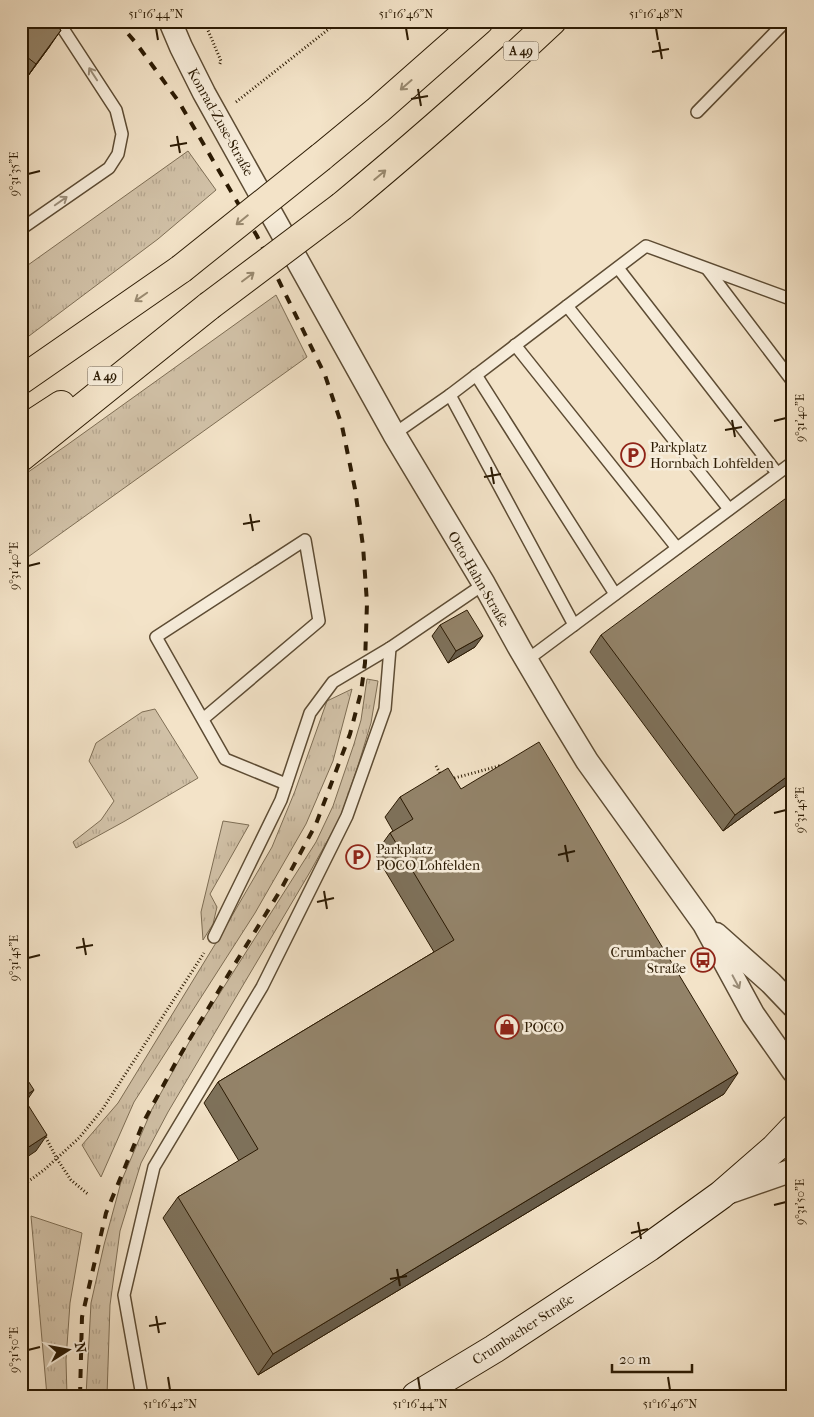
<svg xmlns="http://www.w3.org/2000/svg" width="814" height="1417" viewBox="0 0 814 1417" font-family="'IM FELL French Canon',serif">
<style>
.grass{fill:url(#grass-tufts);stroke:#7e6e55}
.lines{fill:none;stroke-linecap:round;stroke-linejoin:round}
.service-casing{stroke:#5d4c34;stroke-width:14}
.minor-casing{stroke:#5d4c34;stroke-width:25}
.secondary-casing{stroke:#2b1a03;stroke-width:30}
.motorway-casing{stroke:#2b1a03;stroke-width:30}
.path{stroke:#2b1a03;stroke-width:3;stroke-dasharray:1 2.5;stroke-linecap:butt}
.service{stroke:#f7eddb;stroke-width:11}
.minor{stroke:#f7eddb;stroke-width:22}
.secondary{stroke:#f7eddb;stroke-width:28}
.motorway{stroke:#f3e3c8;stroke-width:28}
.rail{stroke:#2b1a03;stroke-width:4;stroke-dasharray:9 9;stroke-linecap:butt}
.motorway-bridge-casing{stroke:#2b1a03;stroke-width:30;stroke-linecap:butt}
.motorway-bridge{stroke:#f3e3c8;stroke-width:28}
.wall{fill:#7e715a;stroke:#2b1a03}
.shaded-wall{fill:#675c4a;stroke:#2b1a03}
.building{fill:#938369;stroke:#2b1a03}
.oneway{stroke:#9b8e7a}
.oneway2{stroke:#99896f}
.ticks{fill:none;stroke:#2b1a03;stroke-width:2}
.labels{text-anchor:middle;stroke-width:5;stroke-linejoin:round;paint-order:stroke}
.shield{fill:#f7eddb;stroke:#685944;stroke-width:1}
.shield-label{font-size:12px;font-weight:bold;fill:#2b1a03}
.street-label{font-size:14px;fill:#2b1a03;stroke:#f7eddb}
.poi-label{font-size:14px;fill:#2b1a03;stroke:#f7eddb;text-anchor:start}
.neatline{fill:none;stroke:#2b1a03;stroke-width:2}
.ticks-label{font-size:12px;text-anchor:middle;fill:#2b1a03}
</style>
<defs>
<pattern id="grass-tufts" width="24" height="20" patternUnits="userSpaceOnUse" patternTransform="scale(1.25)"><rect width="24" height="20" fill="#d1c1a7"/><path d="M3 7l-1-3M5 7V3M7 7l1-3M15 17l-1-3M17 17v-4M19 17l1-3" fill="none" stroke="#b4a58e"/></pattern>
</defs>
<rect width="100%" height="100%" fill="#f3e3c8"/>
<filter id="stains"><feTurbulence type="fractalNoise" baseFrequency=".004" numOctaves="4"/><feColorMatrix values="0 0 0 0 .2 0 0 0 0 .09 0 0 0 0 .02 0 0 0 .5 -.17"/></filter>
<radialGradient id="worn" r=".72"><stop offset=".6" stop-color="#630" stop-opacity="0"/><stop offset="1" stop-color="#630" stop-opacity=".3"/></radialGradient>
<!-- grass -->
<g class="grass">
<polygon points="188,151 216,190 158,239 21,342 21,270"/>
<polygon points="276,295 307,357 21,562 21,477 67,445"/>
<polygon points="367,679 378,681 371,723 357,769 340,818 310,872 168,1112 141,1163 120,1231 110,1305 107,1396 86,1396 91,1303 104,1245 121,1182 152,1109 192,1037 316,842 333,806 354,744 361,720"/>
<polygon points="352,689 333,761 306,824 255,913 134,1102 101,1177 82,1145 118,1103 222,933 272,847 295,791 327,701"/>
<polygon points="155,709 198,778 125,821 76,848 73,842 101,820 114,801 89,761 96,743 142,712"/>
<polygon points="223,821 249,825 210,894 217,907 213,924 203,940 201,912"/>
<polygon points="31,1216 82,1233 70,1303 66,1360 67,1396 47,1396"/>
</g>
<g class="lines">
<!-- service casing -->
<g class="service-casing">
<g id="service">
<polyline points="697,112 786,21"/>
<polyline points="21,229 109,168 118,154 122,134 116,110 58,21"/>
<polyline points="618,268 777,473"/>
<polyline points="708,270 793,382"/>
<polyline points="567,306 729,509"/>
<polyline points="515,345 677,548"/>
<polyline points="476,375 615,594"/>
<polyline points="394,434 450,395"/>
<polyline points="574,625 450,395 646,246 793,300"/>
<polyline points="527,660 793,462"/>
<polyline points="203,719 319,621 305,540 156,637 225,759 286,784"/>
<polyline points="214,937 281,800 310,713 333,682 390,648 484,584"/>
<polyline points="142,1396 124,1295 154,1167 262,987 347,816 385,709 390,648"/>
</g>
</g>
<!-- minor casing -->
<g class="minor-casing">
<g id="minor">
<polyline points="170,21 181,47 204,93 394,434 484,584 520,649 556,710 587,761 704,924 753,1014 793,1071"/>
<polyline points="716,934 771,983 793,1006"/>
<polyline points="727,1193 793,1170"/>
</g>
</g>
<!-- secondary casing -->
<g class="secondary-casing">
<polyline id="secondary" points="416,1396 494,1349 649,1247 721,1195 775,1148 793,1129"/>
</g>
<!-- motorway casing -->
<g class="motorway-casing">
<g id="motorway">
<polyline points="321,157 378,110 479,21"/>
<path d="M342 206C414 146 484 85 552 21"/>
<polyline points="21,380 181,269"/>
<polyline points="21,431 61,405"/>
<polyline points="21,457 209,306"/>
</g>
</g>
<!-- path -->
<g class="path">
<polyline points="204,21 221,61 219,66"/>
<polyline points="236,102 339,21"/>
<polyline points="436,766 441,775"/>
<polyline points="451,779 499,766 501,768"/>
<polyline points="44,1134 57,1159 71,1180 89,1195"/>
<polyline points="22,1186 44,1170 79,1138 102,1110 204,953"/>
</g>
<!-- service -->
<use href="#service" class="service"/>
<!-- minor -->
<use href="#minor" class="minor"/>
<!-- secondary -->
<use href="#secondary" class="secondary"/>
<!-- motorway -->
<use href="#motorway" class="motorway"/>
<!-- rail -->
<polyline class="rail" points="80,1396 82,1317 106,1213 144,1121 176,1062 233,967 280,891 316,824 350,734 361,692 365,663 367,603 363,546 355,489 342,426 325,375 257,236 179,102 136,43 117,21"/>
<!-- motorway-bridge casing -->
<g class="motorway-bridge-casing">
<g id="motorway-bridge">
<polyline points="181,269 321,157"/>
<polyline points="209,306 342,206"/>
</g>
</g>
<!-- motorway-bridge -->
<use href="#motorway-bridge" class="motorway-bridge"/>
</g>
<!-- wall -->
<g class="wall">
<polygon points="21,21 50,46 25,80 21,77"/>
<polygon points="440,625 475,647 448,663 432,636"/>
<polygon points="601,635 793,780 723,831 590,652"/>
<polygon points="461,789 724,1094 258,1375 163,1218 178,1197 239,1161 204,1103 218,1082 434,952 375,854 390,833 393,831 385,817 400,797"/>
</g>
<!-- shaded-wall -->
<g class="shaded-wall">
<polygon points="61,30 50,46 25,80 36,64"/>
<polygon points="483,636 475,647 448,663 456,651"/>
<polygon points="793,772 793,780 723,831 735,815"/>
<polygon points="738,1073 724,1094 258,1375 273,1354"/>
<polygon points="34,1090 23,1106 23,1097"/>
<polygon points="47,1135 36,1151 21,1161 21,1152"/>
</g>
<!-- building -->
<g class="building">
<polygon points="21,21 49,21 61,30 36,64 27,57 21,65"/>
<polygon points="793,493 793,772 735,815 601,635"/>
<polygon points="467,610 483,636 456,651 440,625"/>
<polygon points="539,742 738,1073 273,1354 178,1197 258,1149 218,1082 454,940 390,833 413,819 400,797 448,768 461,789"/>
<polygon points="21,1070 34,1090 23,1097 47,1135 21,1152"/>
</g>
<!-- one-way arrows -->
<defs><path id="oneway-shaft" d="M-6 0H5M1.5-3L5.5 0L1.5 3" fill="none" stroke-width="1.6" stroke-linecap="round" stroke-linejoin="round" transform="scale(1.25)"/></defs>
<g class="oneway">
<use href="#oneway-shaft" transform="translate(93 74) rotate(-123)"/>
<use href="#oneway-shaft" transform="translate(61 201) rotate(-35)"/>
<use href="#oneway-shaft" transform="translate(736 982) rotate(62)"/>
</g>
<g class="oneway2">
<use href="#oneway-shaft" transform="translate(406 85) rotate(139)"/>
<use href="#oneway-shaft" transform="translate(380 175) rotate(-40)"/>
<use href="#oneway-shaft" transform="translate(242 220) rotate(141)"/>
<use href="#oneway-shaft" transform="translate(248 277) rotate(-37)"/>
<use href="#oneway-shaft" transform="translate(141 297) rotate(145)"/>
</g>
<!-- ticks -->
<path class="ticks" d="M156 28 158 40M406 28 408 40M656 28 658 40M659 42 662 59M652 52 669 49M418 89 421 106M411 99 428 96M177 136 180 153M170 146 187 143M28 174 40 171M732 420 735 437M774 421 786 418M725 430 742 427M491 467 494 484M484 477 501 474M250 514 253 531M243 524 260 521M28 566 40 563M774 813 786 810M565 845 568 862M558 855 575 851M324 891 327 909M317 902 334 898M83 938 86 955M76 948 93 945M28 958 40 955M774 1205 786 1202M638 1222 641 1239M631 1233 648 1229M397 1269 400 1286M390 1279 407 1276M156 1316 159 1333M149 1326 166 1323M28 1350 40 1347M168 1377 170 1390M418 1377 420 1390M668 1377 670 1390"/>
<!-- icons -->
<defs>
<g id="parking-ring" transform="scale(1.25)"><circle r="9.5" fill="#f7eddb" stroke="#8f2418" stroke-width="1.5"/><path d="M-3.5-5.5H1a3.5 3.5 0 0 1 0 7H-1V5.5H-3.5ZM-1-3.4V-.6H.8a1.4 1.4 0 0 0 0-2.8Z" fill="#8f2418"/></g>
<g id="bus-ring" transform="scale(1.25)"><circle r="9.5" fill="#f7eddb" stroke="#8f2418" stroke-width="1.5"/><path d="M-5-6H5V4H4V6H2V4H-2V6H-4V4H-5ZM-3.5-4V0h7V-4ZM-3.5 1.2v1.5H-2V1.2ZM2 1.2v1.5H3.5V1.2Z" fill="#8f2418"/></g>
<g id="shop-ring" transform="scale(1.25)"><circle r="9.5" fill="#f7eddb" stroke="#8f2418" stroke-width="1.5"/><path d="M-5-2.5h2.3a2.7 3.5 0 0 1 5.4 0H5L5.5 6h-11ZM-1.5-2.5h3a1.5 2.3 0 0 0-3 0Z" fill="#8f2418"/></g>
</defs>
<g fill-rule="evenodd">
<use href="#parking-ring" x="633" y="455"/>
<use href="#parking-ring" x="358" y="857"/>
<use href="#bus-ring" x="703" y="960"/>
<use href="#shop-ring" x="507" y="1027"/>
</g>
<g class="labels">
<!-- shield labels -->
<g class="shield">
<rect x="503.5" y="41.5" width="35" height="19" rx="4"/>
<rect x="87.5" y="366.5" width="35" height="19" rx="4"/>
</g>
<g class="shield-label">
<text x="521" y="55">A 49</text>
<text x="105" y="380">A 49</text>
</g>
<!-- street labels -->
<g class="street-label">
<text transform="translate(221 122) rotate(61)" y="5">Konrad-Zuse-Straße</text>
<text transform="translate(479 579) rotate(60)" y="5">Otto-Hahn-Straße</text>
<text transform="translate(523 1329) rotate(-33)" y="5">Crumbacher Straße</text>
</g>
<!-- poi labels -->
<g class="poi-label">
<text x="650" y="452">Parkplatz<tspan x="650" dy="16">Hornbach Lohfelden</tspan></text>
<text x="376" y="854">Parkplatz<tspan x="376" dy="16">POCO Lohfelden</tspan></text>
<text x="686" y="957" text-anchor="end">Crumbacher<tspan x="686" dy="16">Straße</tspan></text>
<text x="524" y="1032">POCO</text>
</g>
</g>
<!-- margin -->
<rect width="814" height="1417" fill="none" stroke="#f3e3c8" stroke-width="55"/>
<!-- north arrow -->
<g transform="translate(68 1350) rotate(79)" stroke="#f7eddb" stroke-width="4" paint-order="stroke">
<path d="M0-4L9 19L0 12L-9 19Z" fill="#2b1a03"/>
<text y="-8" font-size="14" font-weight="bold" text-anchor="middle" fill="#2b1a03">N</text>
</g>
<!-- scale -->
<path d="M612 1364v8h80v-8" fill="none" stroke="#2b1a03" stroke-width="2.5"/>
<text x="619" y="1364" font-size="15" fill="#2b1a03" stroke="#f7eddb" stroke-width="4" paint-order="stroke">20 m</text>
<rect x="28" y="28" width="758" height="1362" class="neatline"/>
<g class="ticks-label">
<text x="156" y="18">51°16'44"N</text>
<text x="406" y="18">51°16'46"N</text>
<text x="656" y="18">51°16'48"N</text>
<text transform="translate(14 174) rotate(-90)" y="4">9°31'35"E</text>
<text transform="translate(800 418) rotate(-90)" y="4">9°31'40"E</text>
<text transform="translate(14 566) rotate(-90)" y="4">9°31'40"E</text>
<text transform="translate(800 810) rotate(-90)" y="4">9°31'45"E</text>
<text transform="translate(14 958) rotate(-90)" y="4">9°31'45"E</text>
<text transform="translate(800 1202) rotate(-90)" y="4">9°31'50"E</text>
<text transform="translate(14 1350) rotate(-90)" y="4">9°31'50"E</text>
<text x="170" y="1408">51°16'42"N</text>
<text x="420" y="1408">51°16'44"N</text>
<text x="670" y="1408">51°16'46"N</text>
</g>
<rect width="100%" height="100%" filter="url(#stains)"/>
<rect width="100%" height="100%" fill="url(#worn)"/>
</svg>
